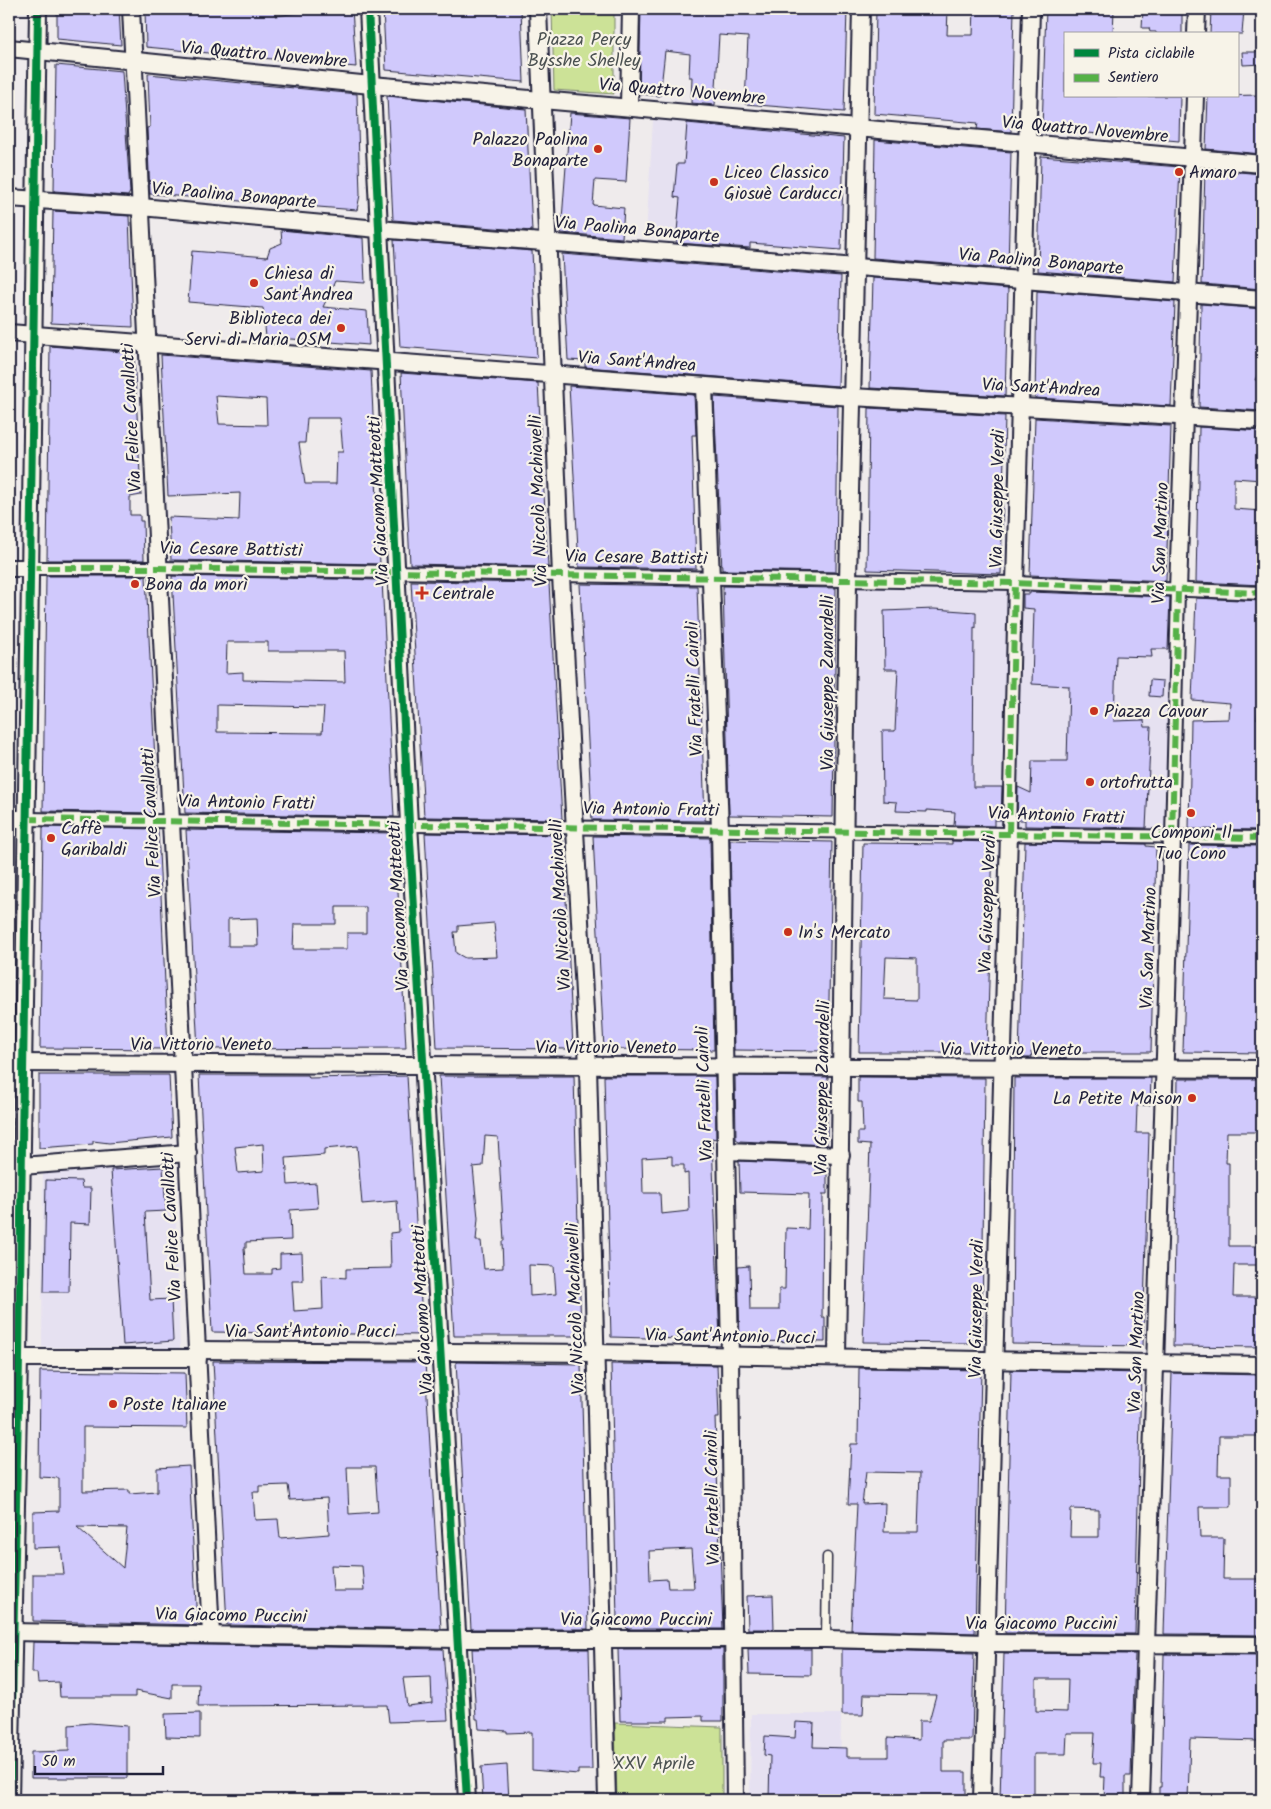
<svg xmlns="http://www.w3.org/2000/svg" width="1271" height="1809" viewBox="0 0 1271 1809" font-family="Kalam,sans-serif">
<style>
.built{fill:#e6e1f1}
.green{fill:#cce297;stroke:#778269}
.building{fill:#d0c9fc;stroke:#22223b;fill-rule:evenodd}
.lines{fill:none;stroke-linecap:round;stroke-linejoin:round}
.service-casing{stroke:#22223b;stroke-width:11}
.pedestrian-casing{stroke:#22223b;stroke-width:16}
.minor-casing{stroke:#22223b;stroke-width:20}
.service{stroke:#f7f3e8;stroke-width:8}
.pedestrian{stroke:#f7f3e8;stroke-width:12}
.minor{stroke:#f7f3e8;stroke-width:16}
.quiet{stroke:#55b146;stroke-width:6;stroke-dasharray:12 6;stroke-linecap:butt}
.cycleway-casing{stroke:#f7f3e8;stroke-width:11}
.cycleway{stroke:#00873e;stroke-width:8}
.poi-dot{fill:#c8321e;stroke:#f7f3e8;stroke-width:2}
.labels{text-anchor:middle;stroke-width:4.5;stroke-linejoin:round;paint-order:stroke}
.park-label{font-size:18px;fill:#4c5252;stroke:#f7f3e8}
.street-label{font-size:18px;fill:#22223b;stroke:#f7f3e8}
.poi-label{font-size:18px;fill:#22223b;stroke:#f7f3e8;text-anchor:start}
</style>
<rect width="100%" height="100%" fill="#efebec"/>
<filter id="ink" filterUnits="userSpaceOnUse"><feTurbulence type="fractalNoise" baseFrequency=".02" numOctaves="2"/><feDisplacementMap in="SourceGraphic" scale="10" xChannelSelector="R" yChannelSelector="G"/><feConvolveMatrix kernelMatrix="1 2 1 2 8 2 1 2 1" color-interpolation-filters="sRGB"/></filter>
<g filter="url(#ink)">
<!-- built -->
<g class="built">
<polygon points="653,120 785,131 774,247 646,236"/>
<polygon points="858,585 1178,590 1172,838 855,822"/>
<polygon points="174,1164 180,1348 42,1347 43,1173"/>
<polygon points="751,1714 841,1714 840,1800 750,1800"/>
</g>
<!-- green -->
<g class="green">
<polygon points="552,9 614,9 614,94 554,90"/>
<polygon points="615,1723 722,1727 722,1800 617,1800"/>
</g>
<!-- building -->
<g class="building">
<polygon points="57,9 119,9 121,45 57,39"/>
<polygon points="145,9 275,9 276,16 326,9 352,9 356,67 146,47"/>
<polygon points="383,9 521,9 524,82 386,70"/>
<polygon points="641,9 847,9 844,112 745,104 748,37 719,35 715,105 691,103 692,77 689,77 690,54 665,51 660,96 639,94"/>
<polygon points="876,9 948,9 947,35 973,35 974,9 1014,9 1011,132 977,129 978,123 874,114"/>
<polygon points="1046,9 1114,9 1113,34 1065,34 1065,96 1180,96 1179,141 1042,129"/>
<polygon points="1143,9 1182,9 1182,34 1156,34 1156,32 1150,32 1149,28 1142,28"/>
<polygon points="1211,9 1244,9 1242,34 1210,34"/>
<polygon points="1242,52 1262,52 1262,64 1243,65"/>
<polygon points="56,65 122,71 130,192 128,196 54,191"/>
<polygon points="148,74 357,94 360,195 357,210 150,194 147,128 150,127"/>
<polygon points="1262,95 1262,154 1206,149 1208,96"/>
<polygon points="387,96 526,109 532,231 393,220"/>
<polygon points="570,113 630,118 626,182 595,180 593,205 624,208 622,238 561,233"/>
<polygon points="687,123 844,138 841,250 750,243 750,248 676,243 680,198 674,197 677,164 684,164"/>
<polygon points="875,140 1011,152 1008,269 873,258"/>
<polygon points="1041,156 1180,167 1175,282 1038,271"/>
<polygon points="1205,169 1262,174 1262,289 1202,284"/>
<polygon points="53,211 129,216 133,327 51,323"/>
<polygon points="281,230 363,238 365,283 335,281 323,307 367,311 369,345 266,337 263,308 188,302 192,251 267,257 270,248 282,243"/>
<polygon points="394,240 532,251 537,358 400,347"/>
<polygon points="562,254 841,276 838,386 585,367 585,361 568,360"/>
<polygon points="873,278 1008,289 1005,396 870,388"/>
<polygon points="1037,291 1175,302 1171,406 1035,398"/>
<polygon points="1201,304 1262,309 1262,364 1255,380 1262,381 1262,411 1199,407"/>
<polygon points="50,346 134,353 141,495 130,497 130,515 140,515 140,521 143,521 144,560 47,560"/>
<path d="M161 355 371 371 380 564 171 560 169 517 239 520 240 493 168 496ZM216 396 266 399 267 425 219 424ZM307 418H340L343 452H337L336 484H305L299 443H305Z"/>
<polygon points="401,373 538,383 548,567 410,564"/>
<polygon points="569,386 694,395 696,435 692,435 696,569 579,567"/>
<polygon points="714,397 838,406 836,572 722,570"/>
<polygon points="869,408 1005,416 1001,574 867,570"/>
<polygon points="1035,418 1171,426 1166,581 1030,575"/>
<polygon points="1199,427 1262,431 1262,480 1234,478 1234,509 1262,511 1262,585 1196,582"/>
<polygon points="46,576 146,576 156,782 154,813 43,811"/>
<path d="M172 576 382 580 394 817 185 813ZM227 642H268V651H344L345 682 243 680V672L226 673ZM217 705 324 707 322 733 217 732Z"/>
<polygon points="411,581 549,583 562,819 424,817"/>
<polygon points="580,584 697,586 705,820 710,821 592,820"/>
<polygon points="723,586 836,588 833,817 729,815"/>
<polygon points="1030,592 1170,597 1168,649 1151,649 1152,657 1116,656 1114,721 1144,720 1145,727 1151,727 1146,828 1025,826 1025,820 1017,820 1018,787 1031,793 1032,761 1067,761 1069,686 1032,684 1034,609 1023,608 1023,594 1030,594"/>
<polygon points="1196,598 1262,601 1262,678 1260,678 1257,719 1262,720 1262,830 1189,829 1191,720 1229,719 1230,703 1192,700"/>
<polygon points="934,609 976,612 976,628 974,627 973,787 1002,787 1001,820 994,820 994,826 954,825 955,812 927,810 927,812 896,811 897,802 883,801 882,731 895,731 898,669 885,669 884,611"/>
<polygon points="1150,680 1163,681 1162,697 1149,696"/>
<polygon points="43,827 158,829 168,1049 40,1048"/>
<path d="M186 830 395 833 406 1048 198 1049ZM336 907H366V933H347V949H293L294 924H336ZM257 918 258 946H228V919Z"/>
<path d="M425 833 563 835 573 1049 437 1048ZM494 923 497 957 465 958 456 953 454 932H458V926Z"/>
<polygon points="593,836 710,838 714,1050 604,1049"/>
<polygon points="730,840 832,842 828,1051 734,1050"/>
<path d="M952 841 993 842 987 1052H859L863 843 952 844ZM886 957 917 958V1000L884 999Z"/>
<polygon points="1025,842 1146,844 1146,846 1156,847 1151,1052 1031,1052 1032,1058 1019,1058"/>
<polygon points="1189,845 1262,846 1262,1053 1183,1052"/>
<polygon points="39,1075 169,1075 172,1137 109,1143 93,1141 93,1144 39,1148"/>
<path d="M199 1075H308L309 1078 407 1076 423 1335 212 1332ZM263 1144 264 1171 238 1173 235 1147ZM357 1146 362 1204 397 1201 399 1232 390 1233 391 1268 346 1269V1278L322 1276 323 1309 294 1311 292 1281H303L302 1253 280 1254V1268L272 1269V1274H246L244 1248H246V1242L291 1240 290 1210 318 1208 316 1183 288 1185 286 1158 324 1155V1149Z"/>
<path d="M439 1076H574L581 1336H454ZM485 1136 498 1137 504 1241H502L503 1268 484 1269 481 1241H476L478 1218 473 1167 483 1166ZM529 1265 554 1266 556 1294 530 1296Z"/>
<path d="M604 1076H715L716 1139 712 1138 713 1167 720 1340 611 1337ZM672 1156V1165H684V1174L688 1173 689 1211 661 1214 660 1193H643L642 1158Z"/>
<polygon points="735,1076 828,1077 827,1145 739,1141 736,1139"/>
<polygon points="858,1077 985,1078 982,1331 970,1343 863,1342 870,1145 858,1144 858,1132 863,1132 862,1102 858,1102"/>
<polygon points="1014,1078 1151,1078 1150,1105 1137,1106 1136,1133 1149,1133 1143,1346 1012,1344"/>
<polygon points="1178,1079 1262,1079 1262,1132 1227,1132 1226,1163 1229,1163 1229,1246 1262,1246 1262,1265 1234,1265 1233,1297 1262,1297 1262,1347 1173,1346"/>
<polygon points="739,1161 827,1165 827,1194 823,1194 822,1317 825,1317 825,1342 740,1341 738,1267 749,1266 750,1310 779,1310 779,1289 785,1289 786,1228 808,1229 809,1194 740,1192"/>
<polygon points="163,1167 166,1211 145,1212 150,1300 171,1299 173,1341 123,1345 111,1170"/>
<polygon points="46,1180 81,1181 82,1188 91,1188 90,1224 70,1223 69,1292 44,1292"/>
<path d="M213 1361 425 1362 441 1629 227 1625ZM347 1467H375L378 1512 349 1514ZM288 1485 290 1500 327 1498 329 1534 280 1538 278 1519 255 1520 253 1492H259V1486ZM331 1565 362 1566 364 1591H333Z"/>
<polygon points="456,1362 581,1364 588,1629 471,1629"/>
<path d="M611 1364 717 1365 719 1418H715L723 1629H628L617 1619ZM691 1549 694 1588H668L667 1579 650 1580 649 1551Z"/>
<path d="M859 1368 981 1370 975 1633 851 1630 857 1504H848L851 1444H858ZM866 1472 920 1473 918 1532H884L885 1503 862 1504Z"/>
<path d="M1011 1370 1141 1373 1135 1634 1005 1633ZM1071 1509 1099 1510V1537H1070Z"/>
<path d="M40 1371 185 1373 187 1428 83 1427V1491L129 1490V1494L157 1492V1468L189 1466 197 1625 33 1621V1574H64L61 1547 33 1548V1512L59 1511V1478L39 1477ZM77 1527 127 1528 123 1568Z"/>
<polygon points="1172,1373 1262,1375 1262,1436 1219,1436 1218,1475 1231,1475 1231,1507 1199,1507 1200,1538 1224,1538 1223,1579 1262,1579 1262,1635 1164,1634"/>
<polygon points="773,1595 774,1629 748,1629 747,1596"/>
<path d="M33 1642 443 1649 448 1720 389 1722 387 1705 198 1706 199 1684H172V1698L135 1691V1697H60L59 1682 38 1683 37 1673H32ZM431 1677 432 1703 407 1706 403 1678Z"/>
<polygon points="472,1649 589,1649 592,1770 578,1770 578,1774 532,1770 532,1732 507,1733 507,1731 479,1729 478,1719 476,1719"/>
<polygon points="618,1649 723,1649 723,1721 703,1721 703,1716 668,1717 668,1721 620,1721"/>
<polygon points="748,1649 811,1649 811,1675 749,1674"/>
<polygon points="842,1649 974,1653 972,1740 943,1740 943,1772 966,1772 966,1800 769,1800 770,1756 764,1755 765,1736 795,1738 796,1722 814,1723 813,1747 847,1748 847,1757 888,1757 888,1738 919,1740 919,1721 929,1721 936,1695 864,1694 863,1715 842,1715"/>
<path d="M1004 1653 1135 1654 1131 1776H1125V1800H1104L1105 1777H1100L1101 1763H1093L1095 1733H1067L1066 1754H1034V1800H1000ZM1036 1679H1068L1067 1712 1036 1711Z"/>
<polygon points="1164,1654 1262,1655 1260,1741 1190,1739 1188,1800 1159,1800 1159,1787 1161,1787"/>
<polygon points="200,1713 200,1738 166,1737 165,1714"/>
<polygon points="90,1723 127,1726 127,1778 31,1778 31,1752 69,1751 69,1725"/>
<polygon points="507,1765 509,1800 483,1800 481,1767"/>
</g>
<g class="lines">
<!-- service casing -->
<g class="service-casing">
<polyline id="service" points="826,1639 827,1557"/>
</g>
<!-- pedestrian casing -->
<g class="pedestrian-casing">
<g id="pedestrian">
<polyline points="29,568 159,568 1015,583 1262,593"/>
<polyline points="26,819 1262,838"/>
<polyline points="1009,833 1015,583"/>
<polyline points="1172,838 1178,590"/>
</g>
</g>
<!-- minor casing -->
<g class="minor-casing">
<g id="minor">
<polyline points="131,9 211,1635"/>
<polyline points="368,9 409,824 467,1800"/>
<polyline points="538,9 561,576 588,1066 607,1800"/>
<polyline points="1196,34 1197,9"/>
<polyline points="9,48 361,84 1262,164"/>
<polyline points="629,106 631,9"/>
<polyline points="9,198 141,207 378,229 1262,299"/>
<polyline points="9,333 852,397 1262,421"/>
<polyline points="704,386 720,830 730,1356 735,1800"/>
<polyline points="9,568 29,568"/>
<polyline points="1015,583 1031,9"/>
<polyline points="1178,590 1195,96"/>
<polyline points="9,819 26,819"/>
<polyline points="9,1063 1262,1069"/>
<polyline points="726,1151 841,1155"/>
<polyline points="9,1167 188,1153"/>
<polyline points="197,1350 596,1353 1262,1365"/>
<polyline points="837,1357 848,580 861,9"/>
<polyline points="19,1358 198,1358"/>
<polyline points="9,1632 457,1639 826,1639 987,1643 1262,1645"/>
<polyline points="10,1800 19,1358 38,9"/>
<polyline points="982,1800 1009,833"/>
<polyline points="1141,1800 1172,838"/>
</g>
</g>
<!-- service -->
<use href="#service" class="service"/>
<!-- pedestrian -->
<use href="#pedestrian" class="pedestrian"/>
<!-- minor -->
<use href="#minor" class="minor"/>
<!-- quiet -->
<g class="quiet">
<polyline points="29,568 159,568 1015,583 1262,593"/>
<polyline points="26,819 1262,838"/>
<polyline points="1009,833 1015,583"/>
<polyline points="1172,838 1178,590"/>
</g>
<!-- cycleway casing -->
<g class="cycleway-casing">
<g id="cycleway">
<polyline points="368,9 409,824 467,1800"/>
<polyline points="10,1800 19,1358 38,9"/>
</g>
</g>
<!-- cycleway -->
<use href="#cycleway" class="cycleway"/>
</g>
</g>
<!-- markers -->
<g class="poi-dot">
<circle cx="598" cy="149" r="5"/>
<circle cx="1179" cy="172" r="5"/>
<circle cx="714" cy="182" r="5"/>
<circle cx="254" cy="283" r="5"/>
<circle cx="341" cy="328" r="5"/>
<circle cx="135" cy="584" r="5"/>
<path d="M419.5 585.5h5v5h5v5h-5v5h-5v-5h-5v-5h5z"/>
<circle cx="1094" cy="711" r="5"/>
<circle cx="1090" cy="782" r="5"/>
<circle cx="1191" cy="813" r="5"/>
<circle cx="51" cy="838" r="5"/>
<circle cx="788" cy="932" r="5"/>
<circle cx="1192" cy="1098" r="5"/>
<circle cx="113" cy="1404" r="5"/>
</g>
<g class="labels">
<!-- park labels -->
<g class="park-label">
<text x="584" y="45">Piazza Percy<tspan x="584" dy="21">Bysshe Shelley</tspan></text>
<text x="654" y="1769">XXV Aprile</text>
</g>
<!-- street labels -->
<g class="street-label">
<text transform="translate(264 54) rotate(5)" y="6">Via Quattro Novembre</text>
<text transform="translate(682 91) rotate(5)" y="6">Via Quattro Novembre</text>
<text transform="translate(1085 129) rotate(5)" y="6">Via Quattro Novembre</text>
<text transform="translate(234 195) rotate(5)" y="6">Via Paolina Bonaparte</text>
<text transform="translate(637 229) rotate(5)" y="6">Via Paolina Bonaparte</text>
<text transform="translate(1041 261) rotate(5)" y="6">Via Paolina Bonaparte</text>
<text transform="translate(637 361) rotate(4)" y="6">Via Sant'Andrea</text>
<text transform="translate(1041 387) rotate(3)" y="6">Via Sant'Andrea</text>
<text transform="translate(131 418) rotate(-93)" y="6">Via Felice Cavallotti</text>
<text transform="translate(997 499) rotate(-89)" y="6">Via Giuseppe Verdi</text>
<text transform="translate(378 501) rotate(-93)" y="6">Via Giacomo Matteotti</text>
<text transform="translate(538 501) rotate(-92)" y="6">Via Niccolò Machiavelli</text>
<text transform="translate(1160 543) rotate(-88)" y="6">Via San Martino</text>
<text transform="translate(231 549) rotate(1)" y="6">Via Cesare Battisti</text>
<text transform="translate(636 557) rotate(1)" y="6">Via Cesare Battisti</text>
<text transform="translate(827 683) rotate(-90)" y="6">Via Giuseppe Zanardelli</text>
<text transform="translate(694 689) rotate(-92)" y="6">Via Fratelli Cairoli</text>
<text transform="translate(246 802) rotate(1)" y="6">Via Antonio Fratti</text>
<text transform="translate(651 809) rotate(1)" y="6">Via Antonio Fratti</text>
<text transform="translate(1056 815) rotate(2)" y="6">Via Antonio Fratti</text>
<text transform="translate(151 823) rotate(-93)" y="6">Via Felice Cavallotti</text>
<text transform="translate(987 904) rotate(-88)" y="6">Via Giuseppe Verdi</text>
<text transform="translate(560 905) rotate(-93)" y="6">Via Niccolò Machiavelli</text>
<text transform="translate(398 906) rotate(-93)" y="6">Via Giacomo Matteotti</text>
<text transform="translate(1148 948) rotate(-88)" y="6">Via San Martino</text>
<text x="201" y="1050">Via Vittorio Veneto</text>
<text x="606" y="1053">Via Vittorio Veneto</text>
<text x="1011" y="1055">Via Vittorio Veneto</text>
<text transform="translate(822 1088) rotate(-89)" y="6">Via Giuseppe Zanardelli</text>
<text transform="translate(704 1094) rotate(-92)" y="6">Via Fratelli Cairoli</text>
<text transform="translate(171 1227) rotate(-93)" y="6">Via Felice Cavallotti</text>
<text transform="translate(575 1309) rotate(-92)" y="6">Via Niccolò Machiavelli</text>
<text transform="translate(976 1309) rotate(-89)" y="6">Via Giuseppe Verdi</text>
<text transform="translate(422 1310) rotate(-93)" y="6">Via Giacomo Matteotti</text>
<text x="310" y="1337">Via Sant'Antonio Pucci</text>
<text transform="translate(730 1336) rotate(1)" y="6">Via Sant'Antonio Pucci</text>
<text transform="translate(1136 1352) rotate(-88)" y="6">Via San Martino</text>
<text transform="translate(712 1498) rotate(-91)" y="6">Via Fratelli Cairoli</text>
<text transform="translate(231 1615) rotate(1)" y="6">Via Giacomo Puccini</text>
<text x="636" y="1625">Via Giacomo Puccini</text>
<text x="1041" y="1629">Via Giacomo Puccini</text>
</g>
<!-- poi labels -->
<g class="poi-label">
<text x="588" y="145" text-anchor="end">Palazzo Paolina<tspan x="588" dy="21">Bonaparte</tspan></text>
<text x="724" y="178">Liceo Classico<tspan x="724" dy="21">Giosuè Carducci</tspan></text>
<text x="1189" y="178">Amaro</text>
<text x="264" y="279">Chiesa di<tspan x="264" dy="21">Sant'Andrea</tspan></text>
<text x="331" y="324" text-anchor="end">Biblioteca dei<tspan x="331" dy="21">Servi di Maria OSM</tspan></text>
<text x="145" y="590">Bona da morì</text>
<text x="432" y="599">Centrale</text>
<text x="1104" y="717">Piazza Cavour</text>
<text x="1100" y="788">ortofrutta</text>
<text x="61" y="834">Caffè<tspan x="61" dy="21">Garibaldi</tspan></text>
<text x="1191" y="838" text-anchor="middle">Componi Il<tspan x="1191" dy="21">Tuo Cono</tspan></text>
<text x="798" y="938">In's Mercato</text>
<text x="1182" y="1104" text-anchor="end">La Petite Maison</text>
<text x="123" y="1410">Poste Italiane</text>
</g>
</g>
<!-- margin -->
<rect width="1271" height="1809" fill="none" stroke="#f7f3e8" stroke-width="30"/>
<rect x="15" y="15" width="1241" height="1779" fill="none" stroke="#22223b" stroke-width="2" filter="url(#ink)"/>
<!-- legend -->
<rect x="1064" y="32" width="175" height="65" fill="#f7f3e8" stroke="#a29fa3"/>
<rect x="1074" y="49" width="25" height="8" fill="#00873e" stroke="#a29fa3"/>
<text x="1108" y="58" font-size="15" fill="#22223b">Pista ciclabile</text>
<rect x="1074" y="74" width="25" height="8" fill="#55b146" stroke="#a29fa3"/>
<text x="1108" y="82" font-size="15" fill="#22223b">Sentiero</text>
<!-- scale -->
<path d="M35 1766v8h128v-8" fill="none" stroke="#22223b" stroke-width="2.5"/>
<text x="42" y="1766" font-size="15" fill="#22223b" stroke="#f7f3e8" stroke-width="4" paint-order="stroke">50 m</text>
</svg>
